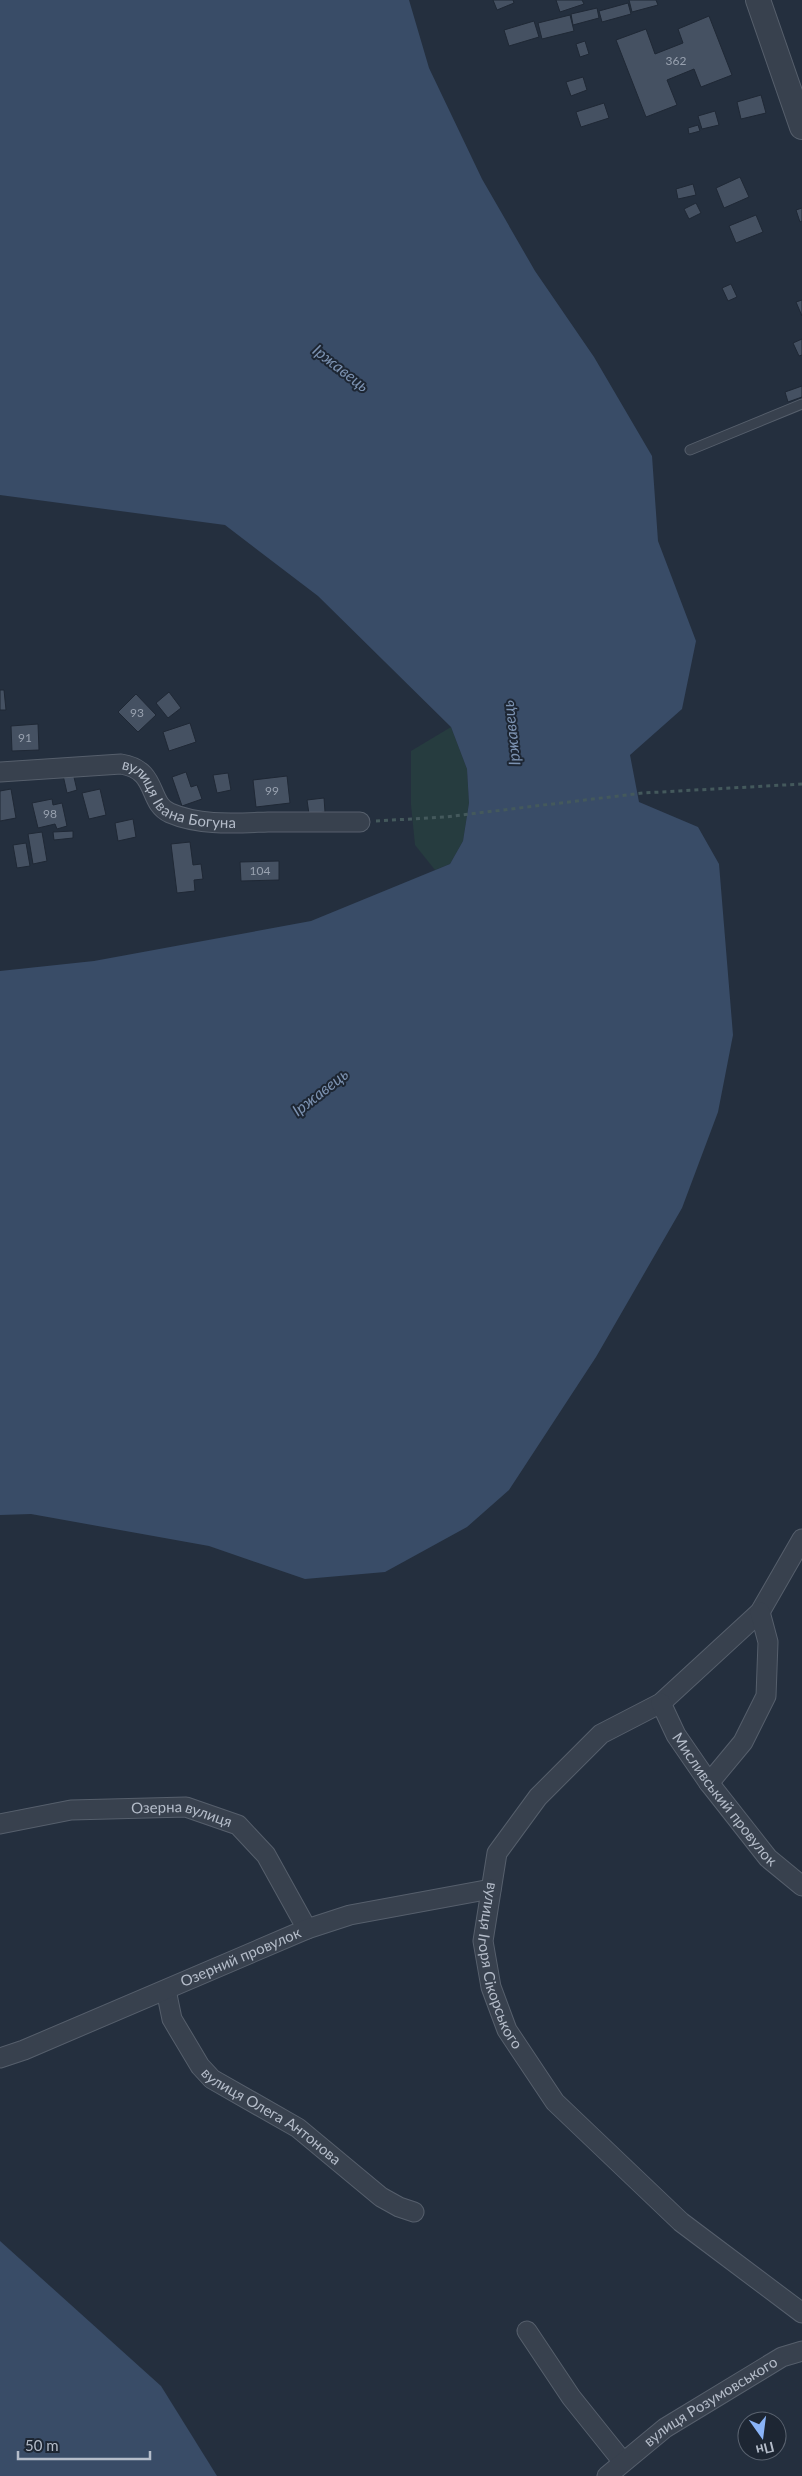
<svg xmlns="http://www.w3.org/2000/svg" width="802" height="2476" viewBox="0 0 802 2476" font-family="Lato,sans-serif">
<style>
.green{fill:#263c3f}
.water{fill:#394c67}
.building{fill:#455162;stroke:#1f2835}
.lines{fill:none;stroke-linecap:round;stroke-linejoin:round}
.service-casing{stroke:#565f6c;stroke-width:11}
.minor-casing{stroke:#565f6c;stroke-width:21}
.tertiary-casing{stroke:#565f6c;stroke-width:26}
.path{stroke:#44595c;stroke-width:3;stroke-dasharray:4 4;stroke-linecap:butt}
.service{stroke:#38414e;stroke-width:9}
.minor{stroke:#38414e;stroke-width:19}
.tertiary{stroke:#38414e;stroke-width:24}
.labels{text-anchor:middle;stroke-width:4;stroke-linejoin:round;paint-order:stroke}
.number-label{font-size:12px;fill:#98a1af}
.street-label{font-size:15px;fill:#b4bcc9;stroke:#1d2633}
.water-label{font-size:16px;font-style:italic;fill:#7c92b1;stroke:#1d2633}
</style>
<rect width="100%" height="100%" fill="#242f3e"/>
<!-- green -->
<polygon class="green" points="451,727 467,769 469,803 463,841 450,864 435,870 415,845 411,805 411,751"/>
<!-- water -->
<g class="water">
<polygon points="0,0 409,0 429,68 482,179 535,271 594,357 652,456 658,541 696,641 682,709 630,755 639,802 698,827 719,864 733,1035 718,1112 682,1208 596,1357 509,1490 467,1527 385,1572 305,1579 209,1546 31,1514 0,1515 0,971 94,961 311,921 450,864 463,841 469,803 467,769 451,727 318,596 225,525 0,495"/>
<polygon points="0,2241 161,2386 217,2476 0,2476"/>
</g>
<!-- building -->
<g class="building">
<polygon points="493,0 513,0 514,3 497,10"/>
<polygon points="556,0 582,0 584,4 560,12"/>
<polygon points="629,0 656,0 658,5 632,12"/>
<polygon points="628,3 631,14 602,22 599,11"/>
<polygon points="597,8 599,18 573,25 571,14"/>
<polygon points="570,15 574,31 542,39 538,23"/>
<polygon points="709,16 732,75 701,87 694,69 667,80 677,105 646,117 616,40 646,29 655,54 683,43 678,29"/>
<polygon points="534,21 539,37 509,46 504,30"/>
<polygon points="585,41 589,54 580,57 576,44"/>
<polygon points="583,77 587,90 571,96 566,82"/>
<polygon points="761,95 766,113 741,119 737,102"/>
<polygon points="604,103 609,118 581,127 576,112"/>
<polygon points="715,111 719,125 702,129 698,116"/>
<polygon points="698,125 700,131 689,134 688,128"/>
<polygon points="740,177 749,197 724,208 716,188"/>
<polygon points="693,184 696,195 678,199 676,189"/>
<polygon points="696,203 701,213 689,219 684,209"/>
<polygon points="802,208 802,221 800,222 796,210"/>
<polygon points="756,215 763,232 736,243 729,226"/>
<polygon points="731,284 737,297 728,301 722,288"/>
<polygon points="802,300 802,316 796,302"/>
<polygon points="802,339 802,355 799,356 793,343"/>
<polygon points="802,386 802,397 788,402 785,392"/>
<polygon points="0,690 4,690 6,710 0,710"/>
<polygon points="169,692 181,708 168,718 156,703"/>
<polygon points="136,694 156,715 138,732 118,712"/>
<polygon points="190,723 196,742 169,751 163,732"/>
<polygon points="38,724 39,750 12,751 11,726"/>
<polygon points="186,772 191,787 197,785 202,799 182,806 172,777"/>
<polygon points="73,773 77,790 67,793 63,775"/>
<polygon points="228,773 231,790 217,793 213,775"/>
<polygon points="287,776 290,803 256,807 253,780"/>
<polygon points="11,789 16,818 0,821 0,791"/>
<polygon points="100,789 106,815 89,819 82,793"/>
<polygon points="324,798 325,812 309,814 307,800"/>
<polygon points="52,799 53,805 62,803 67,826 57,829 55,824 38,828 32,803"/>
<polygon points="133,819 136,837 118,841 115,823"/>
<polygon points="73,831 73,838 54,840 53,832"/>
<polygon points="42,832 47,861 33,864 28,834"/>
<polygon points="190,842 193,865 201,864 203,879 194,880 195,891 177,893 171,844"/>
<polygon points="26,843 30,866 17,868 13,845"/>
<polygon points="279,861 279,880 241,881 240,862"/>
</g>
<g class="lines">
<!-- service casing -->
<g class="service-casing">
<polyline id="service" points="690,450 802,404"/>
</g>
<!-- minor casing -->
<g class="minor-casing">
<g id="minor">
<path id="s1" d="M0 772 121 764C159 770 147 803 170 813 200 826 236 823 268 822 299 822 330 822 360 822"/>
<path id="s2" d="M802 1539 760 1612 661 1703 601 1734 538 1797 497 1853 483 1941 491 1987 507 2030 555 2102 681 2222 802 2313"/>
<path id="s3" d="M661 1703 676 1735 709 1783 768 1858 802 1886"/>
<polyline points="709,1783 743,1742 766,1696 768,1642 760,1612"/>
<path id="s4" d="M0 1824 71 1810 186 1807 238 1825 266 1855 307 1929"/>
<path id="s5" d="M166 1990 172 2019 200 2066 212 2079 298 2128 381 2197 399 2207 414 2212"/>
<path id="s6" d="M0 2058 24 2050 307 1929 350 1915 491 1889"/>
<polyline points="527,2331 571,2397 623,2462"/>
<path id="s7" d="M607 2476 665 2428 782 2357 802 2351"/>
</g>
</g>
<!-- tertiary casing -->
<g class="tertiary-casing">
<polyline id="tertiary" points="758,0 802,127"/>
</g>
<!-- path -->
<polyline class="path" points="376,821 445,817 643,793 802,784"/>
<!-- service -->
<use href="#service" class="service"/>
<!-- minor -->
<use href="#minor" class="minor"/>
<!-- tertiary -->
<use href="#tertiary" class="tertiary"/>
</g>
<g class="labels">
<!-- number labels -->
<g class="number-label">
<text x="676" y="65">362</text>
<text x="137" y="717">93</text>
<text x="25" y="742">91</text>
<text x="272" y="795">99</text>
<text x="50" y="818">98</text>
<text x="260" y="875">104</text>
</g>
<!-- street labels -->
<g class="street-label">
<text dy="5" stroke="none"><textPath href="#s1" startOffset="192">вулиця Івана Богуна</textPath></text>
<text dy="5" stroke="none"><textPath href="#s3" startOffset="116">Мисливський провулок</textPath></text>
<text dy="5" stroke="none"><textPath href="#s4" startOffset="184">Озерна вулиця</textPath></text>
<text dy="5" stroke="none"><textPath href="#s6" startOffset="261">Озерний провулок</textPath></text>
<text dy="5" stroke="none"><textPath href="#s2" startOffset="561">вулиця Ігоря Сікорського</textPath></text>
<text dy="5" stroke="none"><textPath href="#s5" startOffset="172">вулиця Олега Антонова</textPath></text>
<text dy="5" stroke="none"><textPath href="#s7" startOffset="128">вулиця Розумовського</textPath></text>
</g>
<!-- water labels -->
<g class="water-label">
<text transform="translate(341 368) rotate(38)" y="6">Іржавець</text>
<text transform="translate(511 733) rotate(-96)" y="6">Іржавець</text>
<text transform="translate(320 1092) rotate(-38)" y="6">Іржавець</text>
</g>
</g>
<!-- north arrow -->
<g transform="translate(762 2436) rotate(166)"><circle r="24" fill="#1d2633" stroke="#59626f"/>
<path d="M0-4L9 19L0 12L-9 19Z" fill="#8ab4f8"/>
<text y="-8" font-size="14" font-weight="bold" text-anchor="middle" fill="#b4bcc9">Пн</text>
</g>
<!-- scale -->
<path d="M18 2451v8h132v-8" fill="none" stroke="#b4bcc9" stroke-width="2.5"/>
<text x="25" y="2451" font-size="15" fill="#b4bcc9" stroke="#1d2633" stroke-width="4" paint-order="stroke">50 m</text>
</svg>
